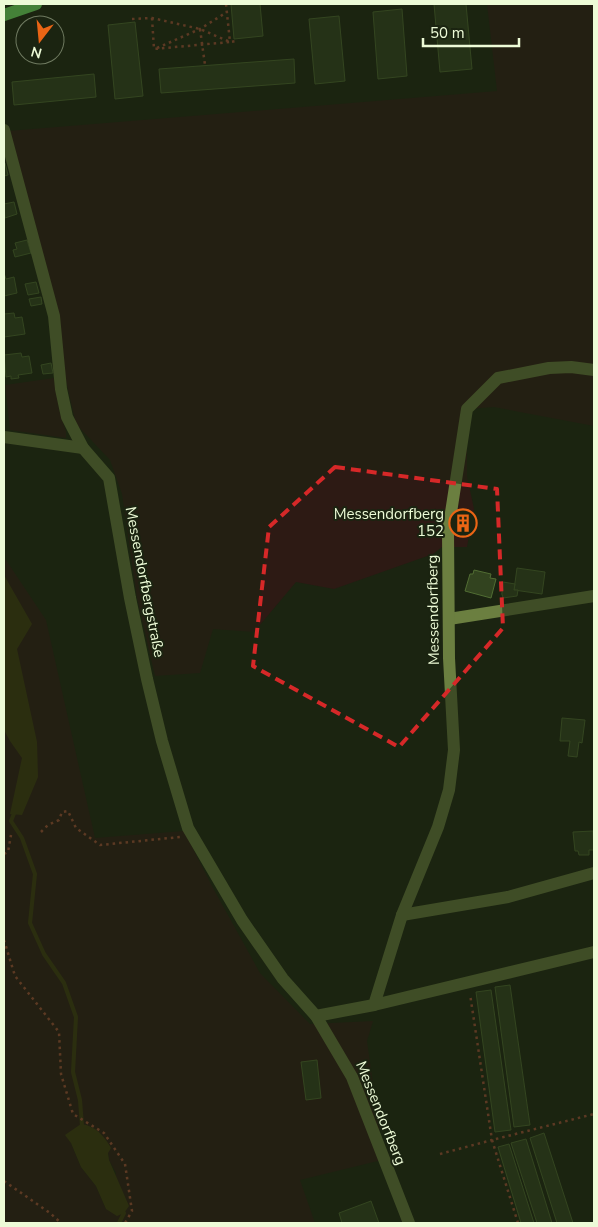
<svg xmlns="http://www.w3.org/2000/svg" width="598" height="1227" viewBox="0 0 598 1227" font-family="'Nunito Sans',sans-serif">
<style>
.green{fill:#2d1a14;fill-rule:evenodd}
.water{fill:#3f3b0f}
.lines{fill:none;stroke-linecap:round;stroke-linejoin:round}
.stream{stroke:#3f3b0f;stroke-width:4}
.building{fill:#32431f;stroke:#516d33}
.path{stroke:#ac533a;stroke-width:2.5;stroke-dasharray:2.5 4;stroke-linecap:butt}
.minor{stroke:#6b7f40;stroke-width:12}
.major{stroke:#76f169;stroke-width:12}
.marked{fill:none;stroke:#d62828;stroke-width:4;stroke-dasharray:10 6;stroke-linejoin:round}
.labels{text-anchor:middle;stroke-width:4;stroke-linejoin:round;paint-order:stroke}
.poi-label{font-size:15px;fill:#edfbd7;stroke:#1b2411;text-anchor:end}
.street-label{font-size:15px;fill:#edfbd7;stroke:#1b2411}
</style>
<rect width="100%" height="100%" fill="#1b2411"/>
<!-- green -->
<g class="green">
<polygon points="487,4 594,4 594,426 494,407 467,409 467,476 474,509 467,547 442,547 433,554 334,589 296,582 254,632 213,629 200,673 155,676 137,598 122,494 110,460 76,424 8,131 497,91"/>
<polygon points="54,378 59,409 66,432 66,438 10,430 5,385"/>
<path d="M4 557 46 620 95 838 184 831 213 888 260 973 310 1024 373 1021 367 1041 380 1134 390 1158 300 1180 315 1223H4ZM71 1143 108 1153 109 1160 116 1173 106 1209 96 1186 81 1167Z"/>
</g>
<!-- water -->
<g class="water">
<polygon points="4,575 32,624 17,649 37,742 38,777 22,815 10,814 22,758 10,741 4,730"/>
<path d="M81 1124C96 1126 104 1136 111 1148L108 1153 109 1160 129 1206 124 1213 117 1216 106 1209 96 1186 81 1167 71 1143 65 1135Z"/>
</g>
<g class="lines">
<!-- stream -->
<g class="stream">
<polyline points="15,811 11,821 22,838 35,874 30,923 44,954 64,983 76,1017 73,1072 80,1100 82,1126"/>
<polyline points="119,1223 124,1213 122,1210"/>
</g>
</g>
<!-- building -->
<g class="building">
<polygon points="231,4 260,4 263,36 234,39"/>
<polygon points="434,4 466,4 472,69 440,72"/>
<polygon points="402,9 407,76 378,79 373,12"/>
<polygon points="339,16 345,81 315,84 309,19"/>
<polygon points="135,22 143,96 115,99 108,25"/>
<polygon points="294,59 295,83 161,93 159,69"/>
<polygon points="94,74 96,97 14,105 12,82"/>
<polygon points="4,163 5,163 8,175 4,176"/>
<polygon points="14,202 17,214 5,218 4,204"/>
<polygon points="27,240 31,253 15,257 13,250 17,249 15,243"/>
<polygon points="4,273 6,279 14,277 17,293 4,296 4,299"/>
<polygon points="36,282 39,293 28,295 25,284"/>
<polygon points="41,297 42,304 31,306 29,299"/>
<polygon points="14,313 15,318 22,317 25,334 4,337 4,314"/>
<polygon points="21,353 22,357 29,356 32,373 18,375 19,378 11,379 11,376 6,377 4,355"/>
<polygon points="51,363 53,373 43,374 41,365"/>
<polygon points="457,518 471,520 470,528 456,526"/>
<polygon points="517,568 545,572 542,594 514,590"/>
<polygon points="474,570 491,574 490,578 496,579 491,598 465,591 470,574 473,574"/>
<polygon points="503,582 515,584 514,590 518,590 517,596 503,598 502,594"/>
<polygon points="562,718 585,720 582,743 579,742 577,757 568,756 570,741 560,741"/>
<polygon points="593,831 594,850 589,850 589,855 579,855 578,851 575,851 573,832"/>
<polygon points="510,985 530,1125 514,1127 495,987"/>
<polygon points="491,990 511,1130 495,1132 476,992"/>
<polygon points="317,1060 321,1098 306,1100 301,1062"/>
<polygon points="544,1133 573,1223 557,1223 530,1138"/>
<polygon points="526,1139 552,1223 537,1223 511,1143"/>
<polygon points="509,1144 534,1223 521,1223 498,1147"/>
<polygon points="371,1201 379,1223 342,1223 339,1213"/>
</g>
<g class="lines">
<!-- path -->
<g class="path">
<polyline points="152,18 154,49 230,42 226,4"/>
<polyline points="132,19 152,18 200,29 230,42 236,41"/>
<polyline points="200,29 205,65"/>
<polyline points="157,48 200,29 227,12"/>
<polyline points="41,832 48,825 59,820 62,812 68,811 76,828 100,845 180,837"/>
<polyline points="4,854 8,852 11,835"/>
<polyline points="4,940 15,976 59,1032 61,1074 73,1114 104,1133 125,1164 132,1211 125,1223"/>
<polyline points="440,1154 492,1140 470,994"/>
<polyline points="4,1181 50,1213 61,1223"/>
<polyline points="518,1223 492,1140 594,1114"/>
</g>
<!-- minor -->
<g class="minor">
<polyline points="4,130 54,316 61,389 67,417 83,448 109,478 130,598 147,679 162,741 188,828 242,920 283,979 316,1016 352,1077 409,1223"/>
<polyline points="4,437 83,448"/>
<polyline points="449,619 594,596"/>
<polyline points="402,915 508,897 594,873"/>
<polyline points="374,1005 594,952"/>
<polyline points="316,1016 374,1005 402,915 438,827 449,790 454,750 449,658 448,532 467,409 498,378 549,368 571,367 594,370"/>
</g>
<!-- major -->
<polyline class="major" points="4,15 36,4"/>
</g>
<!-- marked area -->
<path d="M0 0H598V1227H0ZM335 467 497 489 503 628 399 747 253 666 269 527Z" fill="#1b2411" fill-opacity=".55" fill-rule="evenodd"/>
<path class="marked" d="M335 467 497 489 503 628 399 747 253 666 269 527Z"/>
<!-- icons -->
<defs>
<g id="building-ring" transform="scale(1.4375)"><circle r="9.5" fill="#1b2411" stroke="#ea6515" stroke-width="1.5"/><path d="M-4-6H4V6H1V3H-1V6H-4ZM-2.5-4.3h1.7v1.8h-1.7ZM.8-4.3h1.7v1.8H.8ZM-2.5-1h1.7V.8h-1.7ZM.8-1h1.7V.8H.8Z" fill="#ea6515"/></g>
</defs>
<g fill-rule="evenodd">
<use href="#building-ring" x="463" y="523"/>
</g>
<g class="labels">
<!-- poi labels -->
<g class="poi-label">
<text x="444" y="519">Messendorfberg<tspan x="444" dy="17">152</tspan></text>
</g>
<!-- street labels -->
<g class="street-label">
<text transform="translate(145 582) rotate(79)" y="5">Messendorfbergstraße</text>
<text transform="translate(433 610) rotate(-91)" y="5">Messendorfberg</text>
<text transform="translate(381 1113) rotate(68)" y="5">Messendorfberg</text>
</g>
</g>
<!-- border -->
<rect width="598" height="1227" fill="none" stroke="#edfbd7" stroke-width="10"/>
<!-- north arrow -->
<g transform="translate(40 40) rotate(196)"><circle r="24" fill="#1b2411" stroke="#6f7a60"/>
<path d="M0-4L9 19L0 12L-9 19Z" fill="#ea6515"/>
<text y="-8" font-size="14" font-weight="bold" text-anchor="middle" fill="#edfbd7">N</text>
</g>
<!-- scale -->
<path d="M423 38v8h96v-8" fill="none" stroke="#edfbd7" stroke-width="2.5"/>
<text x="430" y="38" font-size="15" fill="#edfbd7" stroke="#1b2411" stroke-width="4" paint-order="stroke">50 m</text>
</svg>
